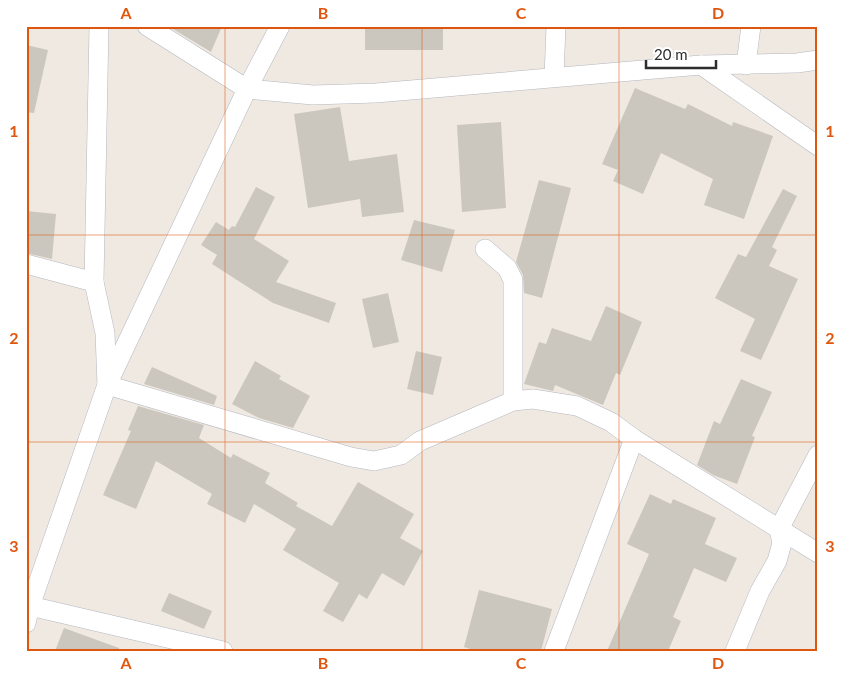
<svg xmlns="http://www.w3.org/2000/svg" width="844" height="677" viewBox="0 0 844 677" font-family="Lato,sans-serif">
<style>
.building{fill:#cbc7bf}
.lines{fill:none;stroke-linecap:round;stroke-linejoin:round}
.street-casing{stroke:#b4b7c1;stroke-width:20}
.street{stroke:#fff;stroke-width:19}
.grid{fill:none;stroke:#df570e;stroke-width:1;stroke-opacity:0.55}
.neatline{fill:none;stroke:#df570e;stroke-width:2}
.grid-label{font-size:16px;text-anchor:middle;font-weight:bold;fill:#df570e}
</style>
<rect width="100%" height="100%" fill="#efe9e1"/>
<!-- building -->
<g class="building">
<polygon points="168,26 222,26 211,52"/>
<rect x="365" y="26" width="78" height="24"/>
<polygon points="26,45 48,50 34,113 26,112"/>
<polygon points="635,88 685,109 688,104 732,126 733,122 773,136 744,219 704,205 713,179 661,153 643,194 613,181 618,170 602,164"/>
<polygon points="340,107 349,161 397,154 404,212 362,217 360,199 308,208 294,114"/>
<polygon points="501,122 506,208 462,212 457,125"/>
<polygon points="539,180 571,188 542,298 524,293 523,275 516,262"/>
<polygon points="256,187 275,197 254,239 289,261 276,282 336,303 329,323 273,303 212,264 217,255 201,245 216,222 229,230 232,226 235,227"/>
<polygon points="783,189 797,196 772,247 777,250 769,266 798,279 761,360 740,351 755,319 715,298 738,254 746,257"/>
<polygon points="26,211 56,214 52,259 26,253"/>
<polygon points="414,220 455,230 442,272 401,260"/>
<polygon points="388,293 399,342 373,348 362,299"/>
<polygon points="606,306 642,322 620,375 616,373 603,405 555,385 553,391 524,384 539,342 546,344 552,328 591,341"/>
<polygon points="416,351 442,357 433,395 407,389"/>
<polygon points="255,361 281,376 279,379 310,396 293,428 259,418 232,404"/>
<polygon points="152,367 217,396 214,405 144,384"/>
<polygon points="741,379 772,392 752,436 755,437 737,484 713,475 697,465 714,421 720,424"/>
<polygon points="138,406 204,425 199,438 231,458 233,454 270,473 265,483 298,503 296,506 332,526 358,482 414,514 400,538 423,551 404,586 382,573 367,599 359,594 343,622 323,611 339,583 283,550 296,529 254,504 245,523 207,504 212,494 156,461 136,509 103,495 131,431 128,430"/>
<polygon points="650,494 671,504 673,499 716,518 705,544 737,558 726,582 694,568 673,617 681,621 668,651 607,651 649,554 627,544"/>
<polygon points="479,590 552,609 541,651 476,651 464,647"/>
<polygon points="169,593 212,611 204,629 161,611"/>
<polygon points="64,628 119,648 119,651 55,651"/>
</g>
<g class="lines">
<!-- street casing -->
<g class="street-casing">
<g id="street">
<polyline points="99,26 94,282 105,333 107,385 351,457 374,461 401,455 420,441 513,401 533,399 577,406 611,422 634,439 818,553"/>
<polyline points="147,26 247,89 313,95 376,93 701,65 797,63 818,60"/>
<polyline points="701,65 818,146"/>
<polyline points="746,65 751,26"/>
<polyline points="554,77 556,26"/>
<polyline points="485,249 507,268 513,280 513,401"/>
<polyline points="26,264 94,282"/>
<polyline points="26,609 30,606 223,651"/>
<polyline points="26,623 30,606 107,385 247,89 280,26"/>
<polyline points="554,651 634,439"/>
<polyline points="735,651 760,591 777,561 782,543 779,529 818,455"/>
</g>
</g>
<!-- street -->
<use href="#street" class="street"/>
</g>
<!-- grid -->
<path class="grid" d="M225 26V651M422 26V651M619 26V651M26 235H818M26 442H818"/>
<!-- border -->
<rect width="844" height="677" fill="none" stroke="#ffffff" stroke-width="55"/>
<!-- scale -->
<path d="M646 60v8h70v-8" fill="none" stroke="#2e2e2e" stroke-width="2.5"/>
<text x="654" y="60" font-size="15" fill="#2e2e2e" stroke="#ffffff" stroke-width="4" paint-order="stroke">20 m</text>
<rect x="28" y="28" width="788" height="622" class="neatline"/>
<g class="grid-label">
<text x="126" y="19">A</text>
<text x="323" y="19">B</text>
<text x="521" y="19">C</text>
<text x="718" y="19">D</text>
<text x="14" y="137">1</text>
<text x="830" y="137">1</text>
<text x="14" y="344">2</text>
<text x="830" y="344">2</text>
<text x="14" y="552">3</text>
<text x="830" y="552">3</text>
<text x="126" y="669">A</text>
<text x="323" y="669">B</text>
<text x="521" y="669">C</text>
<text x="718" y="669">D</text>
</g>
</svg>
